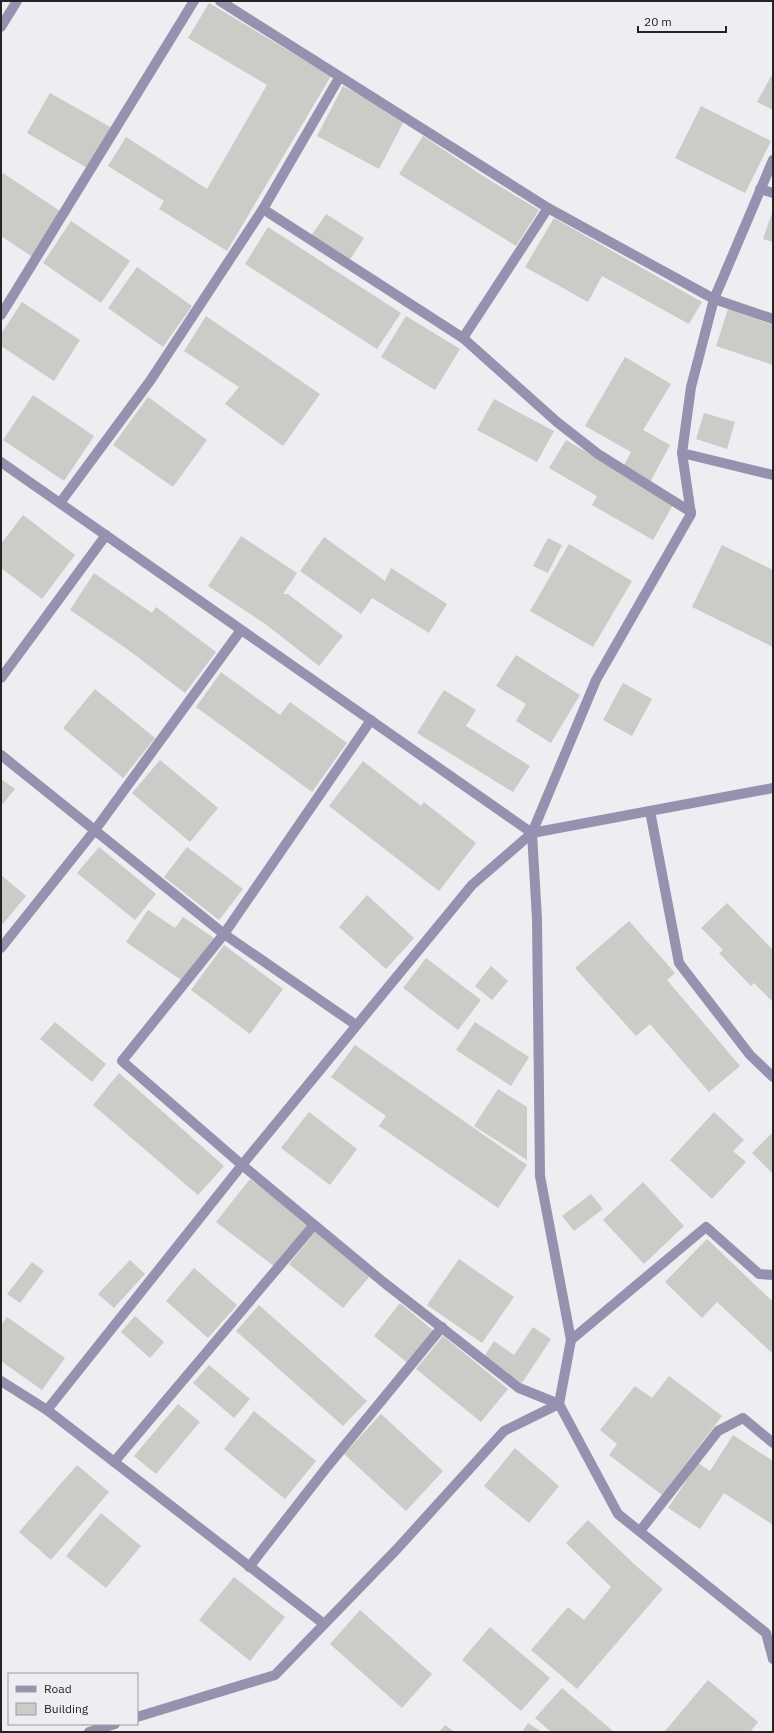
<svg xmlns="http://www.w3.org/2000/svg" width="774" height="1733" viewBox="0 0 774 1733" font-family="'IBM Plex Sans',sans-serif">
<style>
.building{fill:#cbccc7}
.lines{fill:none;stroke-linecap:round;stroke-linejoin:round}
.service{stroke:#9591af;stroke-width:10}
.minor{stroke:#9591af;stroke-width:10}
.tertiary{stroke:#9591af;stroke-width:10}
</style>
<rect width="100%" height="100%" fill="#ededf2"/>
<!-- building -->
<g class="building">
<polygon points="209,3 331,76 227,251 159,209 164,201 108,166 126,137 207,189 267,85 188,38"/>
<polygon points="773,73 773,110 757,102"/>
<polygon points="343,86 405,119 379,169 317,136"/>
<polygon points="50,93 112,128 89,169 27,133"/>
<polygon points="701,106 771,141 745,193 675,158"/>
<polygon points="423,136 483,176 539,210 516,246 399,174"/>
<polygon points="3,173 63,213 34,258 1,236 1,176"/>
<polygon points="773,210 773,242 763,239"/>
<polygon points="326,214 364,238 349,261 311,236"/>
<polygon points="554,218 702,302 689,324 602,276 588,302 525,267"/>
<polygon points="71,221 130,261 101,303 43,263"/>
<polygon points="268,227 401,313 377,349 245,264"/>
<polygon points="137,267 192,306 163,347 108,308"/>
<polygon points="22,302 80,340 54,381 1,346 1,334"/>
<polygon points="728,309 773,325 773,365 716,346"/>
<polygon points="206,316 320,394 283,446 225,404 239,387 184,351"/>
<polygon points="406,316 460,349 435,390 381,357"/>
<polygon points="625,357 671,384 643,430 670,445 650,482 623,467 631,452 585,426"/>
<polygon points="33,395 94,436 64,481 3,440"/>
<polygon points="148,397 207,440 173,487 113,445"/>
<polygon points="494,399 554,431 537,462 477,430"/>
<polygon points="704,413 735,422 727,449 696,439"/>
<polygon points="566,440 674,503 653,540 592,505 597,496 549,468"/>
<polygon points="23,515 75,555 42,599 1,568 1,544"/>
<polygon points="241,536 297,573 283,594 288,594 343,636 319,666 264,623 208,586"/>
<polygon points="324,537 385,581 391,568 447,604 429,633 372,598 361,614 300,571"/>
<polygon points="548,538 562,545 548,573 533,566"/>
<polygon points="569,544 632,581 593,647 530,611"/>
<polygon points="722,545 773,570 773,647 692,607"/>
<polygon points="94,573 152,613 156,607 216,652 185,693 127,649 70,610"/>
<polygon points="516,655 580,695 551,743 516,721 526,704 496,686"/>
<polygon points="221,672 280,715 290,702 347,743 312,792 196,707"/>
<polygon points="623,683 652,699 632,736 603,720"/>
<polygon points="95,689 155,738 123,778 63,728"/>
<polygon points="444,690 476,710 466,726 530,766 513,792 417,733"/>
<polygon points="160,760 218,808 190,842 132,793"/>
<polygon points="363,761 421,806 424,802 476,843 439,891 329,806"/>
<polygon points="1,779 15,789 1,806"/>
<polygon points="99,847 156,894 135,920 77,873"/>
<polygon points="187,847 243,889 219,920 164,877"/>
<polygon points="1,875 26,896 1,926"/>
<polygon points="367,895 414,938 386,969 339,927"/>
<polygon points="727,903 773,950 773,1002 754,983 751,986 719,953 723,950 701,928"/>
<polygon points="148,910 175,928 183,917 214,938 184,982 126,942"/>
<polygon points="629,921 675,973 667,980 740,1066 709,1092 650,1024 636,1036 575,968"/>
<polygon points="224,945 283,989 250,1034 191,990"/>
<polygon points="426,958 481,1000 458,1030 403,988"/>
<polygon points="491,966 508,981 492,1000 475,986"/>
<polygon points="55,1022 106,1064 92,1082 40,1039"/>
<polygon points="475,1022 529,1057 511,1086 456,1050"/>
<polygon points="355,1045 527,1165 498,1208 379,1126 386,1116 331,1077"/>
<polygon points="119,1073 224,1166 198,1195 93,1105"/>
<polygon points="498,1089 527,1107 527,1160 474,1126"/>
<polygon points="309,1112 357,1149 330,1185 281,1148"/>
<polygon points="714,1112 744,1140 733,1151 746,1162 712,1199 670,1160"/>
<polygon points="773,1132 773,1174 752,1153"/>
<polygon points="250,1179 309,1224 275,1267 216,1222"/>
<polygon points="643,1182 684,1226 644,1264 603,1220"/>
<polygon points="591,1194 603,1209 574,1231 562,1216"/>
<polygon points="315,1232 369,1277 343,1308 289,1264"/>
<polygon points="707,1239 771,1300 773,1298 773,1354 717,1302 702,1318 665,1282"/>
<polygon points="459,1259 514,1297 482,1343 427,1305"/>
<polygon points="130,1260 145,1274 114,1308 98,1294"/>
<polygon points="32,1262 44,1271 20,1303 7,1294"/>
<polygon points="194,1268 237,1305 208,1338 166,1301"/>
<polygon points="400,1303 435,1332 409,1364 374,1336"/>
<polygon points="259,1305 367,1401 343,1426 236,1331"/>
<polygon points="135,1316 164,1342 150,1358 121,1332"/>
<polygon points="7,1317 65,1358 42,1390 1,1361 1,1325"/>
<polygon points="533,1327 551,1339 522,1383 484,1357 494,1341 514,1355"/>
<polygon points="443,1336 508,1389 481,1422 416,1369"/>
<polygon points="209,1365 250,1399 234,1418 193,1383"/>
<polygon points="669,1376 722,1416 662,1495 609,1455 617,1444 600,1430 635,1386 652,1398"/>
<polygon points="178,1404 200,1422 156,1474 134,1456"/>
<polygon points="254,1411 316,1461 285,1499 224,1449"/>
<polygon points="381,1414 443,1471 406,1511 344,1454"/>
<polygon points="733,1435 773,1461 773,1525 724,1493 700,1529 668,1508 698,1463 710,1471"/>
<polygon points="515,1448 559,1486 529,1523 484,1486"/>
<polygon points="77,1465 109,1492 51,1560 19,1532"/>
<polygon points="101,1513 141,1546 106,1588 66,1556"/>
<polygon points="588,1520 634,1564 663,1589 577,1689 531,1650 568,1607 584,1620 611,1587 566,1543"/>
<polygon points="234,1577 285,1617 250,1661 199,1620"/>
<polygon points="360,1610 432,1674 402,1708 330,1644"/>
<polygon points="490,1627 550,1678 521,1711 462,1660"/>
<polygon points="708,1680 758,1722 750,1732 665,1731"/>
<polygon points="562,1688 613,1731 612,1732 551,1732 535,1718"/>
<polygon points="528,1723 542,1732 522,1732"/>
<polygon points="445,1725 455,1732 439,1732"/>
</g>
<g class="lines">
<!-- service -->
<polyline class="service" points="714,299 773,319"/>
<!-- minor -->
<g class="minor">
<polyline points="220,1 548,208 714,299"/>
<polyline points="1,27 17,1"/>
<polyline points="760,189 773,193"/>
<polyline points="263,209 463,338 557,422 598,454 691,512"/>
<polyline points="1,315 194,1"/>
<polyline points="463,338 548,208"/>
<polyline points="682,453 773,475"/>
<polyline points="60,503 150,381 263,209 339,78"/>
<polyline points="1,678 106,535"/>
<polyline points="371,720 224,934 122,1061 242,1165 382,1281 519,1388 559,1404"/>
<polyline points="1,755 224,934 356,1025"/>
<polyline points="650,811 679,963 750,1055 773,1077"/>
<polyline points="1,948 95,830 241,630"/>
<polyline points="571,1340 706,1227 759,1274 773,1275"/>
<polyline points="1,1381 47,1410 324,1624"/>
<polyline points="47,1410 242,1165 472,885 532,833 596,680 691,514 682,453 691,387 714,299 773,160"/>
<polyline points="114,1462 314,1225"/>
<polyline points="640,1531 718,1431 743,1418 773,1443"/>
<polyline points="249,1567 327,1467 442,1327"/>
<polyline points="137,1717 275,1675 397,1549 504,1431 559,1404"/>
<polyline points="89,1732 115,1724"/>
</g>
<!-- tertiary -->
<g class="tertiary">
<polyline points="1,462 532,833 537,919 540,1176 571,1340 559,1404 618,1514 766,1633 773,1659"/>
<polyline points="532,833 773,788"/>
</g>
</g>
<!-- border -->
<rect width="774" height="1733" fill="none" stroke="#242426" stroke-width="4"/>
<!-- legend -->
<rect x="8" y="1673" width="130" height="52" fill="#ededf2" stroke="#9d9da0"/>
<rect x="16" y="1686" width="20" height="6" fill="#9591af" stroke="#9d9da0"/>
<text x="44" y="1693" font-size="12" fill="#242426">Road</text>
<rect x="16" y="1703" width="20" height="12" fill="#cbccc7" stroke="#9d9da0"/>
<text x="44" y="1713" font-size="12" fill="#242426">Building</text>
<!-- scale -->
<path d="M638 26v6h88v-6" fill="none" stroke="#242426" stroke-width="2"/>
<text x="644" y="26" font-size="12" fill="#242426" stroke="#ededf2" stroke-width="3" paint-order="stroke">20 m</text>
</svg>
